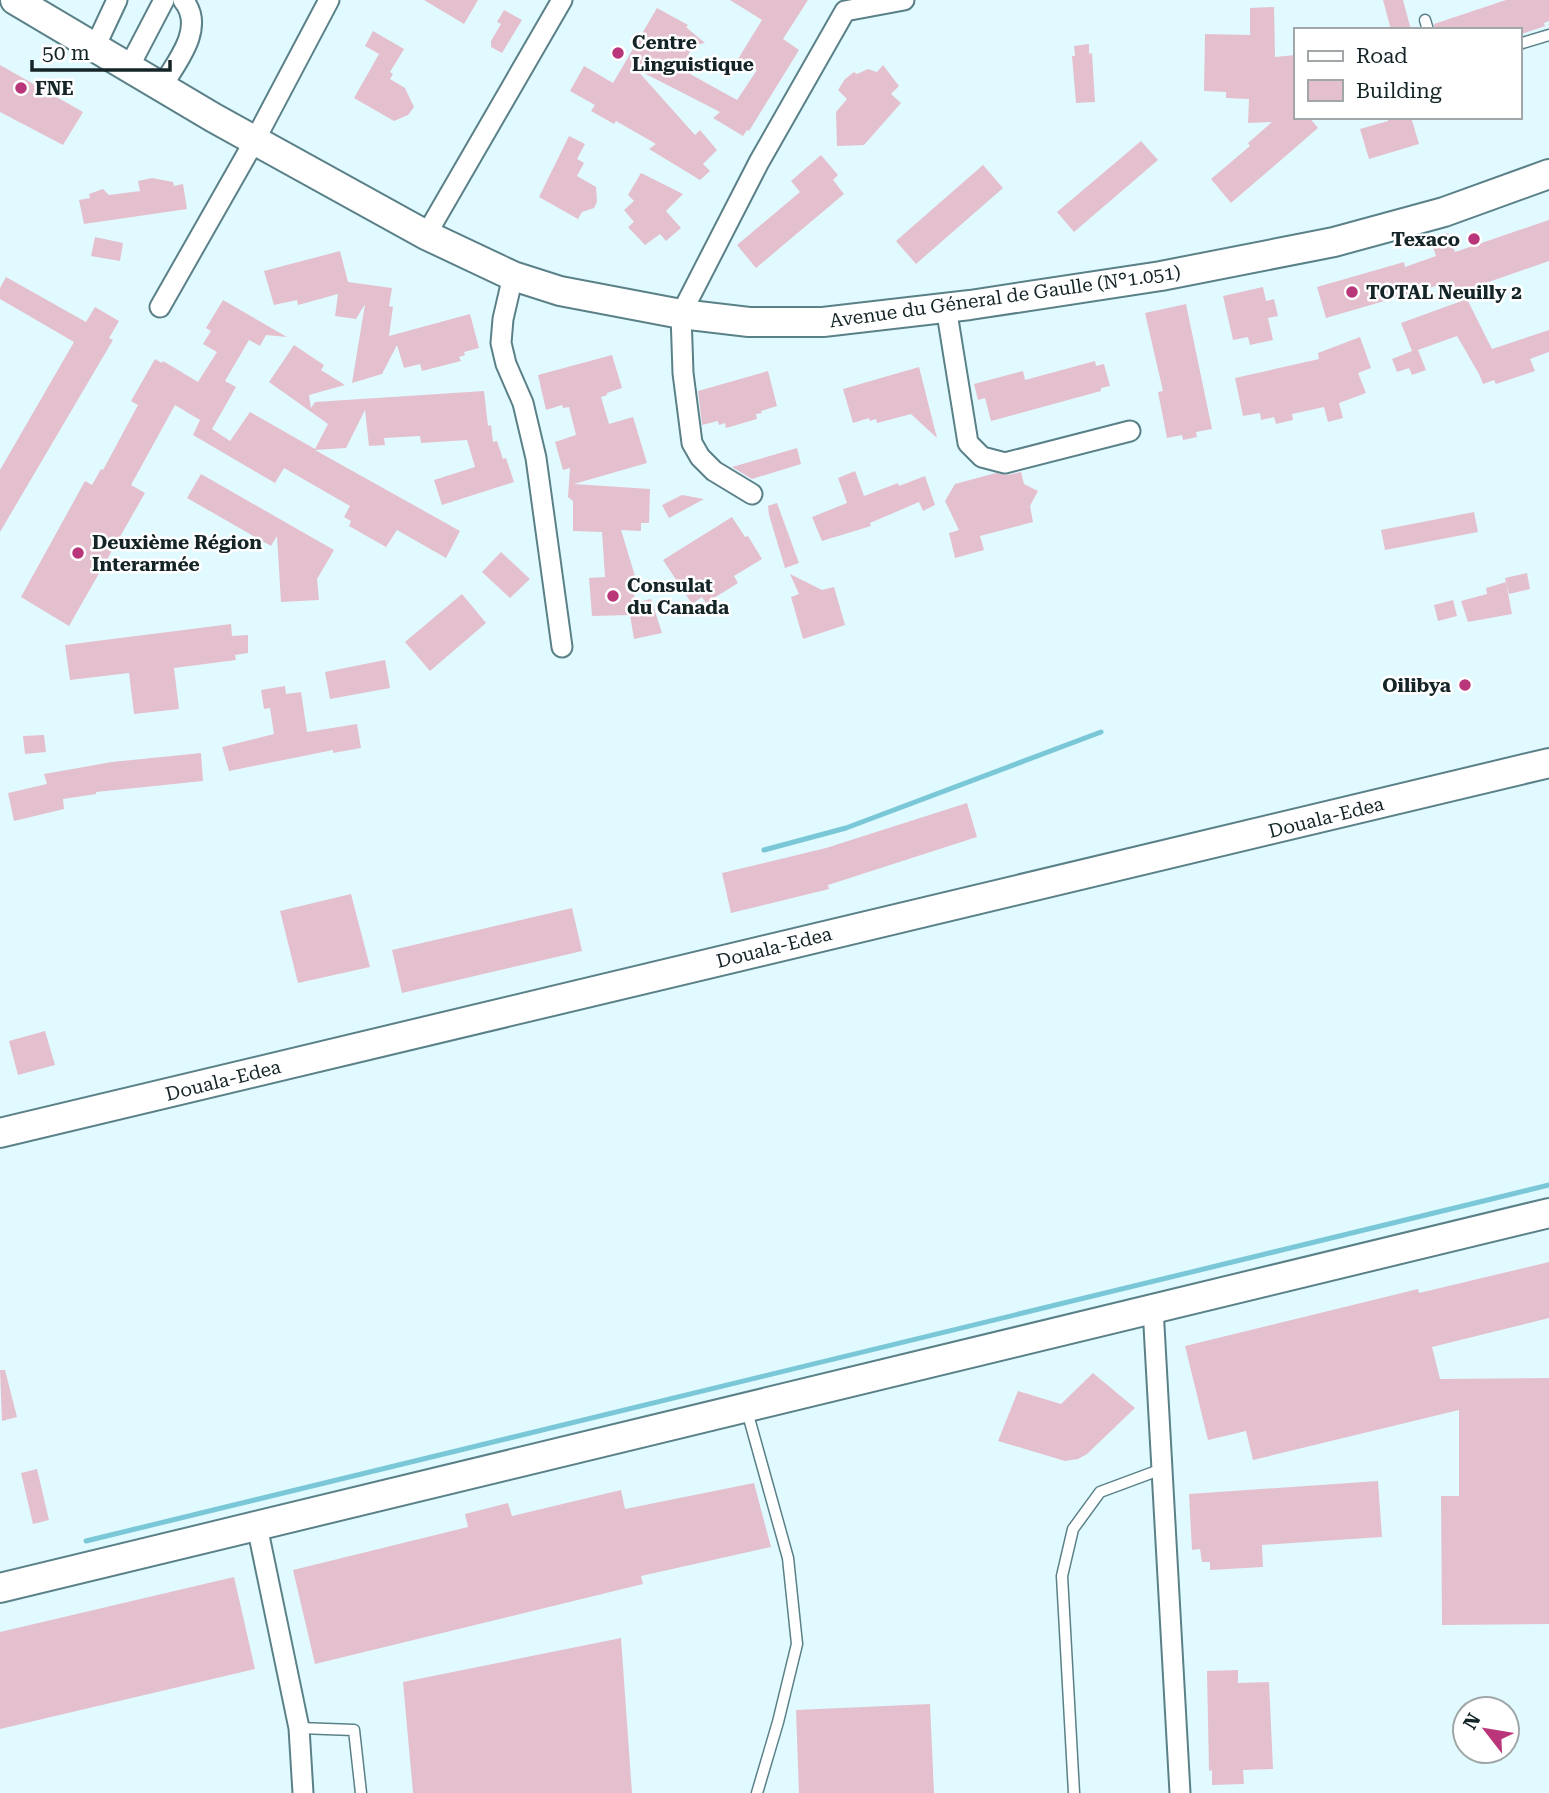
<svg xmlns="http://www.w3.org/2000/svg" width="1549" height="1793" viewBox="0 0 1549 1793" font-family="'Roboto Serif',serif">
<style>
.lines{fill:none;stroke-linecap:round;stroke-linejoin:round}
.stream{stroke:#7ac8d7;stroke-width:5}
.building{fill:#e4c0ce}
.lane-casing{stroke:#5a8088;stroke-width:13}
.street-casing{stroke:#5a8088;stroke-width:23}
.secondary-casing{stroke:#5a8088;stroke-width:32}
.lane{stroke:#fff;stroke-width:10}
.street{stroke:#fff;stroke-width:19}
.secondary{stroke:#fff;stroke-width:28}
.poi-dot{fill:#ba367a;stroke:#fff;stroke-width:2.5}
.labels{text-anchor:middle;stroke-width:5;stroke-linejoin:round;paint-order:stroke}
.poi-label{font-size:19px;font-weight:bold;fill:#142427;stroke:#fff;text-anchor:start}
.street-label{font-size:19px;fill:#142427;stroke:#fff}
</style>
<rect width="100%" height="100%" fill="#e1faff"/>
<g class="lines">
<!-- stream -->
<g class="stream">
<polyline points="764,850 846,828 1101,732"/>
<polyline points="86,1541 1549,1185"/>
</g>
</g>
<!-- building -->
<g class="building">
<polygon points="424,0 478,0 464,24"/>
<polygon points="730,0 808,0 783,39 799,50 749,131 747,130 743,136 713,118 720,112 636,69 695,135 700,130 717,150 703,164 710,171 700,180 649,149 656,144 616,121 614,124 591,111 595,105 570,91 584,66 613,83 657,8 688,25 686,27 705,43 694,45 681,67 691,72 690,74 737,100 757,70 738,59 762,20"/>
<polygon points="1383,0 1403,0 1411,30 1391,30"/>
<polygon points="1506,0 1549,0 1549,21 1544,23 1545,26 1519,35 1519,30 1435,30 1434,24"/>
<polygon points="1274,7 1275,57 1295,55 1295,117 1309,117 1318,128 1231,203 1211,179 1250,146 1248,143 1272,122 1248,123 1249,99 1226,98 1226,92 1204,91 1205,34 1250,35 1250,8"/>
<polygon points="504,10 522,20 502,53 491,47 491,41 501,24 497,22"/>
<polygon points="373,31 404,49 390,72 393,74 390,79 405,88 414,107 408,115 394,121 354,98 379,54 365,46"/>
<polygon points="1089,44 1089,54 1092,53 1095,102 1076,103 1072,56 1075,56 1074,46"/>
<polygon points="0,65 83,112 63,145 0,112"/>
<polygon points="883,65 899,86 891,94 901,103 864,145 837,146 836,112 847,99 838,90 845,79 854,72 857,74 868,69 877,72"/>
<polygon points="1387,117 1411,117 1419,144 1369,159 1360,129 1388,121"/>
<polygon points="569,136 585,144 577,159 584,163 577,176 596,187 597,202 594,208 582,212 578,219 539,197"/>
<polygon points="1141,141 1158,160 1074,232 1057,212"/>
<polygon points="821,155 838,175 833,180 844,194 756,268 737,245 800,192 791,181"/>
<polygon points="983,165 1003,188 916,264 896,241"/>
<polygon points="641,173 683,194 666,211 681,228 666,241 660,234 645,245 628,227 634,222 624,210 634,201 628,195"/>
<polygon points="152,178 173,182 174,186 183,184 187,209 84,224 79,200 90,198 89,194 103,189 109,195 140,191 138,181"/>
<polygon points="1549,220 1549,261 1457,293 1453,281 1326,318 1317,287 1404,262 1405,267 1436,256 1430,239 1448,233 1455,252"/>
<polygon points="95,237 123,243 120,261 91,256"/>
<polygon points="340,251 348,282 392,288 389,306 393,307 389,336 470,314 479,348 464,352 465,355 459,357 461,361 422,371 420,364 404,368 397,345 382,374 352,383 365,304 356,319 335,316 338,294 298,305 297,300 274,305 264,271"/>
<polygon points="6,277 86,322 95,307 119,321 109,338 113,340 0,532 0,470 74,342 0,299 0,288"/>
<polygon points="1263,287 1266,301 1274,299 1278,316 1268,318 1273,340 1250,345 1248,337 1233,340 1223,296"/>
<polygon points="1467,299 1492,349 1549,330 1549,352 1530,359 1535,371 1496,384 1494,380 1483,384 1479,374 1457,336 1418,350 1426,370 1412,375 1409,368 1397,372 1392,359 1412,351 1401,323"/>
<polygon points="223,300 287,337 266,335 260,346 249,340 225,381 236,387 212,429 230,441 250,412 315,449 328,424 269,382 294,345 324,365 321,370 345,385 309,395 311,408 315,402 484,391 488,426 491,425 493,442 497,441 503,459 506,458 514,482 442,505 434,480 475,467 467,440 421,443 420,436 384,438 385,445 369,446 365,410 346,448 315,450 460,531 446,558 397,530 386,547 349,526 351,521 344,517 350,506 284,468 275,483 193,435 200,420 175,405 131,485 145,493 69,626 21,597 85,481 92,485 101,469 103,470 138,405 131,401 155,359 162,363 163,361 198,382 217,352 203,344 211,331 206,328"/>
<polygon points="1186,304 1212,429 1196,432 1197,437 1183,440 1182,435 1167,438 1158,392 1163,391 1145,313"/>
<polygon points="1360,337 1371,368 1358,373 1366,393 1339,403 1343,418 1328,422 1324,407 1292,414 1293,420 1276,424 1274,417 1261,420 1260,413 1243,416 1235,378 1319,359 1318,353"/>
<polygon points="612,355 622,388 607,393 607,395 601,397 609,424 633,417 647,463 574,484 650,489 649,523 641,523 641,531 621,530 635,576 634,603 651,599 662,633 634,639 630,615 592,616 589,578 605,577 602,532 573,531 573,501 568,497 570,468 563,470 555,442 576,435 569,407 563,408 562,405 546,410 538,375"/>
<polygon points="1095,361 1096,366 1104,364 1110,386 1101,388 1101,391 991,421 985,398 978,400 974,384 1023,371 1025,380"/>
<polygon points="919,367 937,438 911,414 877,423 876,419 870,421 869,418 853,423 843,389"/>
<polygon points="768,371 777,406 761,411 762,413 756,414 757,419 726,428 725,423 719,425 718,421 702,425 698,391"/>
<polygon points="797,448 801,464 752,479 732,467"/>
<polygon points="855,471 864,496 898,483 899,486 925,476 935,505 923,511 919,502 870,523 871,526 822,541 812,517 847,503 838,478"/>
<polygon points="1021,472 1024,484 1038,491 1030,506 1033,522 980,536 984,550 955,558 949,533 959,530 945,501 955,484 996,473 1007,475"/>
<polygon points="201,474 334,550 317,579 319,600 281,602 277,536 271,546 187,498"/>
<polygon points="682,495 704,499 669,518 662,505"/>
<polygon points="777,503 799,563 785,568 769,515 768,506"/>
<polygon points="1474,512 1478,532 1385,550 1381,530"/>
<polygon points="732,517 745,537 748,536 762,559 734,576 738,583 706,603 702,597 692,604 663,560"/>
<polygon points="501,552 530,579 510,598 482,572"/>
<polygon points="1527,573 1530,589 1509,594 1505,578"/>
<polygon points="790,574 822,590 834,587 845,625 803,639 791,597 799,594"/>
<polygon points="1506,582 1512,614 1468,622 1461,601 1487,594 1486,588"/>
<polygon points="462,594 486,623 430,671 405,642"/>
<polygon points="1453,600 1457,616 1438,621 1434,605"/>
<polygon points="231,624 232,636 248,635 248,653 235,655 236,660 174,668 179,709 134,714 129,673 70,680 65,645"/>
<polygon points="385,660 390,688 330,699 325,672"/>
<polygon points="285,686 286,694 301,692 307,732 357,724 361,748 333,753 333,750 229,771 222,747 274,734 270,708 264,709 261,690"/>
<polygon points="44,735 46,752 25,754 23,736"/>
<polygon points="201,753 203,781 96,792 96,794 63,799 64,809 14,821 8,793 47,784 44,774 112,762"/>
<polygon points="967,803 977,837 828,885 829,889 731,913 722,873 826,848"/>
<polygon points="351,894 370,967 298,983 280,911"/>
<polygon points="572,908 582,951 402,993 392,950"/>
<polygon points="45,1031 55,1065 18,1075 9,1041"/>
<polygon points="1549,1262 1549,1318 1432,1347 1440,1379 1549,1378 1549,1624 1442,1625 1441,1496 1459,1496 1459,1410 1253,1460 1246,1431 1208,1440 1185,1346 1418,1289 1419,1293"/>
<polygon points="0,1370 5,1370 17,1417 2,1421"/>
<polygon points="1093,1373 1135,1408 1087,1454 1078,1459 1065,1461 998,1441 1018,1391 1061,1404"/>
<polygon points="37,1469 49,1520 33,1524 21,1473"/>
<polygon points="1378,1481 1382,1537 1262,1545 1263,1567 1210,1570 1210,1562 1202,1562 1200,1549 1192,1550 1189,1494"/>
<polygon points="754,1483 771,1547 641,1576 643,1584 315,1664 293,1570 468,1527 465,1514 508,1503 512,1516 621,1490 625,1509"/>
<polygon points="234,1577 255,1669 0,1729 0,1632"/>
<polygon points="621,1638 632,1793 413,1793 403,1682"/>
<polygon points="1238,1670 1238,1683 1269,1682 1273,1769 1243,1770 1244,1784 1212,1785 1212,1770 1209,1771 1207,1671"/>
<polygon points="930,1704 934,1793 799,1793 796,1710"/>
</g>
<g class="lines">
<!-- lane casing -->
<g class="lane-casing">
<g id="lane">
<polyline points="1425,20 1428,30"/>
<polyline points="1519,44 1549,35"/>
<polyline points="747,1411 788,1558 797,1644 778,1722 757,1793"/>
<polyline points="299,1728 354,1730 361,1793"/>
<polyline points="1074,1793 1062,1576 1073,1529 1100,1492 1162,1469"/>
</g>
</g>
<!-- street casing -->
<g class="street-casing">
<g id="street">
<polyline points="95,47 117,0"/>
<polyline points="129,67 164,0"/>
<path d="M162 86C177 62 206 27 183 0"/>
<polyline points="426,235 562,0"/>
<polyline points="513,276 503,319 501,343 506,364 523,403 536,458 562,647"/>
<polyline points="160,307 255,140 329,0"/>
<polyline points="946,307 968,443 982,457 1005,463 1130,431"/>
<polyline points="752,494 714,471 700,457 692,443 683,373 681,314 759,162 845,11 904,0"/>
<polyline points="1153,1308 1180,1793"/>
<polyline points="257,1526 299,1728 303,1793"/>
</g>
</g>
<!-- secondary casing -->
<g class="secondary-casing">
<g id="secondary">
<polyline points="15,0 214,118 426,235 513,276 560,291 681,314 749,322 823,322 970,305 1161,276 1334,242 1444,212 1549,174"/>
<polyline points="0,1133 1549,763"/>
<polyline points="0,1588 1549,1213"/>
</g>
</g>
<!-- lane -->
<use href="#lane" class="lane"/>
<!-- street -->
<use href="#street" class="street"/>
<!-- secondary -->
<use href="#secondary" class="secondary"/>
</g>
<!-- markers -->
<g class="poi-dot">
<circle cx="618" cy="53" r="7"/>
<circle cx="21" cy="88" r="7"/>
<circle cx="1474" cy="239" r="7"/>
<circle cx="1352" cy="292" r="7"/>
<circle cx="78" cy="553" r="7"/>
<circle cx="613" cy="596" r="7"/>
<circle cx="1465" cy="685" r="7"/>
</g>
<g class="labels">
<!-- poi labels -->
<g class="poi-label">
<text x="632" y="49">Centre<tspan x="632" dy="22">Linguistique</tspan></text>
<text x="35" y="95">FNE</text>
<text x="1460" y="246" text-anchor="end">Texaco</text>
<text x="1366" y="299">TOTAL Neuilly 2</text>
<text x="92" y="549">Deuxième Région<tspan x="92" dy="22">Interarmée</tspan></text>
<text x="627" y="592">Consulat<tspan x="627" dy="22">du Canada</tspan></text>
<text x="1451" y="692" text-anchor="end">Oilibya</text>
</g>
<!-- street labels -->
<g class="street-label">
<text transform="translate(1005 296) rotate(-8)" y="7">Avenue du Géneral de Gaulle (N°1.051)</text>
<text transform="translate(1326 817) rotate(-14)" y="7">Douala-Edea</text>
<text transform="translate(774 947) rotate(-14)" y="7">Douala-Edea</text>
<text transform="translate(223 1080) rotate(-14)" y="7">Douala-Edea</text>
</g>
</g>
<!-- legend -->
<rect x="1294" y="28" width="228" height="91" fill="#ffffff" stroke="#a1a7a9" stroke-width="2"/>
<rect x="1308" y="51" width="35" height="10" fill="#ffffff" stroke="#a1a7a9" stroke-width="2"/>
<text x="1356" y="63" font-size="21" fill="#142427">Road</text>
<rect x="1308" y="80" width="35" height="21" fill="#e4c0ce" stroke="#a1a7a9" stroke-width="2"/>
<text x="1356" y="98" font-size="21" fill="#142427">Building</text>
<!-- north arrow -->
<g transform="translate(1486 1730) rotate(301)"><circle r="33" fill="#ffffff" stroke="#a1a7a9" stroke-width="2"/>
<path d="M0-5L12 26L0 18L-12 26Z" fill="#ba367a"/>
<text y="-10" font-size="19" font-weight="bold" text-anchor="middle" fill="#142427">N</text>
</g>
<!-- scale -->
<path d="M32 60v10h138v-10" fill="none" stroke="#142427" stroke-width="3.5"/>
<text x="42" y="60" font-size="21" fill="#142427" stroke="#ffffff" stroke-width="5" paint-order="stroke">50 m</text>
</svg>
